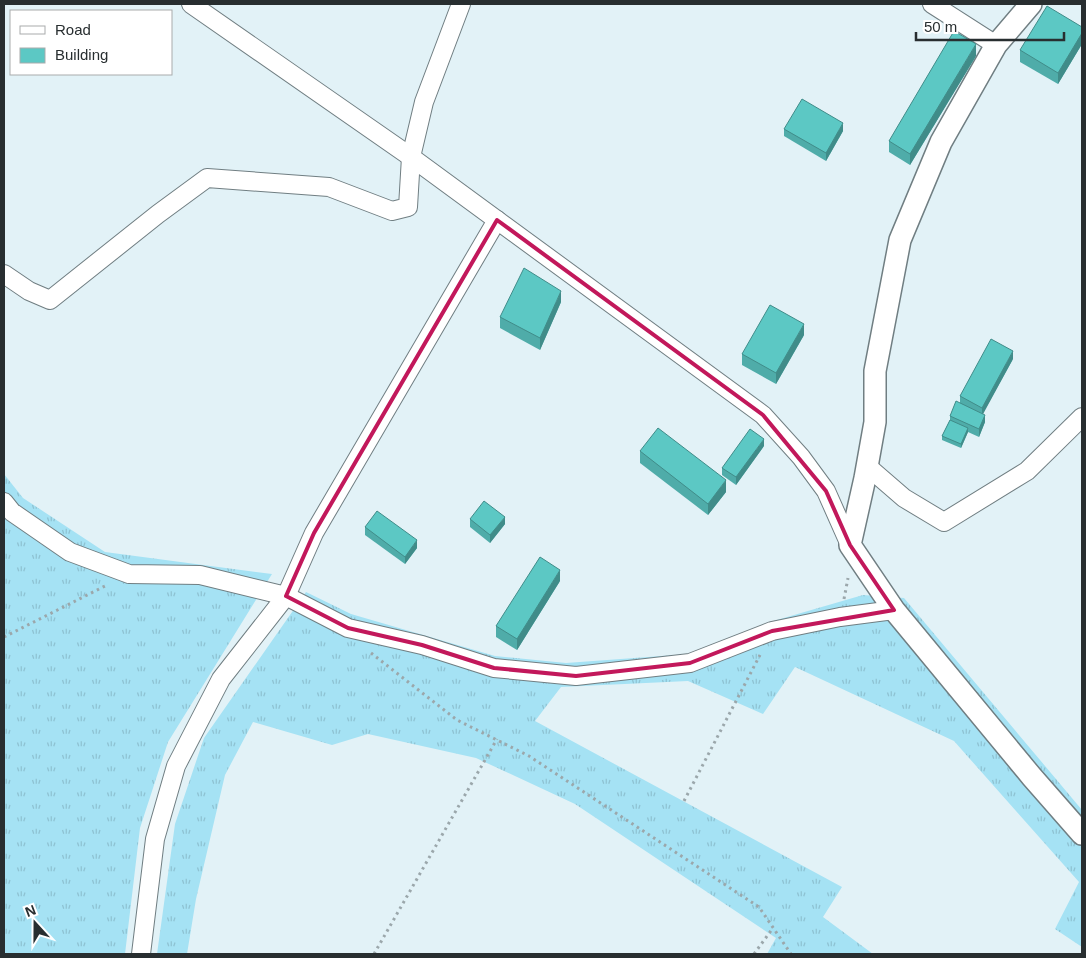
<svg xmlns="http://www.w3.org/2000/svg" width="1086" height="958" viewBox="0 0 1086 958" font-family="Helvetica,sans-serif">
<style>
.grass{fill:url(#grass-tufts)}
.lines{fill:none;stroke-linecap:round;stroke-linejoin:round}
.minor-casing{stroke:#707e82;stroke-width:20}
.tertiary-casing{stroke:#707e82;stroke-width:24}
.path{stroke:#9ba7ab;stroke-width:3;stroke-dasharray:2.5 4;stroke-linecap:butt}
.minor{stroke:#fff;stroke-width:18}
.tertiary{stroke:#fff;stroke-width:21}
.wall{fill:#4faca9}
.shaded-wall{fill:#408c89}
.building{fill:#5cc8c4;stroke:#408c89}
.marked{fill:none;stroke:#c2185b;stroke-width:4;stroke-linejoin:round}
</style>
<defs>
<pattern id="grass-tufts" width="24" height="20" patternUnits="userSpaceOnUse" patternTransform="scale(1.25)"><rect width="24" height="20" fill="#a5e2f4"/><path d="M3 7l-1-3M5 7V3M7 7l1-3M15 17l-1-3M17 17v-4M19 17l1-3" fill="none" stroke="#8ec2d2"/></pattern>
</defs>
<rect width="100%" height="100%" fill="#e2f2f7"/>
<!-- grass -->
<g class="grass">
<polygon points="4,474 23,498 105,552 272,574 168,742 140,828 125,954 4,954"/>
<polygon points="306,592 351,614 495,656 566,663 689,654 770,622 863,595 904,598 1082,810 1082,947 1055,929 1079,882 954,741 795,667 763,714 688,681 561,687 535,721 842,887 823,917 873,954 767,954 776,938 575,804 476,758 368,734 332,745 253,722 225,775 196,899 187,954 157,954 175,824 204,738"/>
</g>
<g class="lines">
<!-- minor casing -->
<g class="minor-casing">
<g id="minor">
<polyline points="191,4 411,157 763,415 801,457 826,491 850,545"/>
<polyline points="932,4 996,45"/>
<polyline points="4,274 29,291 50,300 158,214 207,178 329,187 392,211 408,207 411,157 424,102 461,4"/>
<polyline points="867,466 904,498 944,522 1027,471 1082,417"/>
<polyline points="4,502 12,512 70,552 129,574 200,575 286,596 348,628 422,645 494,668 576,676 690,663 772,631 840,617 894,610"/>
<polyline points="141,954 155,839 176,766 221,679 286,596 314,533 497,220"/>
</g>
</g>
<!-- tertiary casing -->
<g class="tertiary-casing">
<polyline id="tertiary" points="1031,4 996,45 941,142 900,240 875,371 875,422 865,478 850,545 894,610 1032,777 1082,834"/>
</g>
<!-- path -->
<g class="path">
<polyline points="844,599 848,578"/>
<polyline points="4,637 107,585"/>
<polyline points="371,653 457,720 529,756 759,907 791,954"/>
<polyline points="684,801 760,655"/>
<polyline points="374,954 497,739"/>
<polyline points="754,954 773,928"/>
</g>
<!-- minor -->
<use href="#minor" class="minor"/>
<!-- tertiary -->
<use href="#tertiary" class="tertiary"/>
</g>
<!-- wall -->
<g class="wall">
<polygon points="1082,27 1082,44 1058,84 1020,62 1020,50"/>
<polygon points="976,56 910,165 889,152 889,141"/>
<polygon points="784,129 843,131 826,161 784,136"/>
<polygon points="561,302 540,350 500,328 500,317"/>
<polygon points="804,335 776,384 742,365 742,354"/>
<polygon points="1013,359 983,413 985,422 979,437 968,432 961,448 942,440 942,436 950,420 950,416 960,403 960,396"/>
<polygon points="764,446 736,485 722,475 722,468"/>
<polygon points="640,451 726,492 708,515 640,463"/>
<polygon points="470,519 505,524 490,543 470,527"/>
<polygon points="365,527 417,548 405,564 365,535"/>
<polygon points="560,581 517,650 496,637 496,626"/>
</g>
<!-- shaded-wall -->
<g class="shaded-wall">
<polygon points="1082,33 1082,44 1058,84 1058,73"/>
<polygon points="976,44 976,56 910,165 910,154"/>
<polygon points="843,123 843,131 826,161 826,153"/>
<polygon points="561,291 561,302 540,350 540,338"/>
<polygon points="804,324 804,335 776,384 776,373"/>
<polygon points="1013,351 1013,359 982,416 982,408"/>
<polygon points="985,415 985,422 979,437 979,429"/>
<polygon points="968,428 968,432 961,448 961,444"/>
<polygon points="764,439 764,446 736,485 736,477"/>
<polygon points="726,480 726,492 708,515 708,504"/>
<polygon points="505,517 505,524 490,543 490,535"/>
<polygon points="417,540 417,548 405,564 405,557"/>
<polygon points="560,570 560,581 517,650 517,639"/>
</g>
<!-- building -->
<g class="building">
<polygon points="1047,6 1082,27 1082,33 1058,73 1020,50"/>
<polygon points="954,31 976,44 910,154 889,141"/>
<polygon points="802,99 843,123 826,153 784,129"/>
<polygon points="524,268 561,291 540,338 500,317"/>
<polygon points="770,305 804,324 776,373 742,354"/>
<polygon points="991,339 1013,351 982,408 960,396"/>
<polygon points="956,401 985,415 979,429 950,416"/>
<polygon points="950,420 968,428 961,444 942,436"/>
<polygon points="658,428 726,480 708,504 640,451"/>
<polygon points="750,429 764,439 736,477 722,468"/>
<polygon points="484,501 505,517 490,535 470,519"/>
<polygon points="377,511 417,540 405,557 365,527"/>
<polygon points="540,557 560,570 517,639 496,626"/>
</g>
<!-- marked area -->
<path class="marked" d="M497 220 763 415 826 491 850 545 894 610 772 631 690 663 576 676 494 668 422 645 348 628 286 596 314 533Z"/>
<!-- border -->
<rect width="1086" height="958" fill="none" stroke="#282e30" stroke-width="10"/>
<!-- legend -->
<rect x="10" y="10" width="162" height="65" fill="#ffffff" stroke="#a9abac"/>
<rect x="20" y="26" width="25" height="8" fill="#ffffff" stroke="#a9abac"/>
<text x="55" y="35" font-size="15" fill="#282e30">Road</text>
<rect x="20" y="48" width="25" height="15" fill="#5cc8c4" stroke="#a9abac"/>
<text x="55" y="60" font-size="15" fill="#282e30">Building</text>
<!-- north arrow -->
<g transform="translate(35 923) rotate(339)" stroke="#ffffff" stroke-width="4" paint-order="stroke">
<path d="M0-4L9 19L0 12L-9 19Z" fill="#282e30"/>
<text y="-8" font-size="14" font-weight="bold" text-anchor="middle" fill="#282e30">N</text>
</g>
<!-- scale -->
<path d="M916 32v8h148v-8" fill="none" stroke="#282e30" stroke-width="2.5"/>
<text x="924" y="32" font-size="15" fill="#282e30" stroke="#ffffff" stroke-width="4" paint-order="stroke">50 m</text>
</svg>
